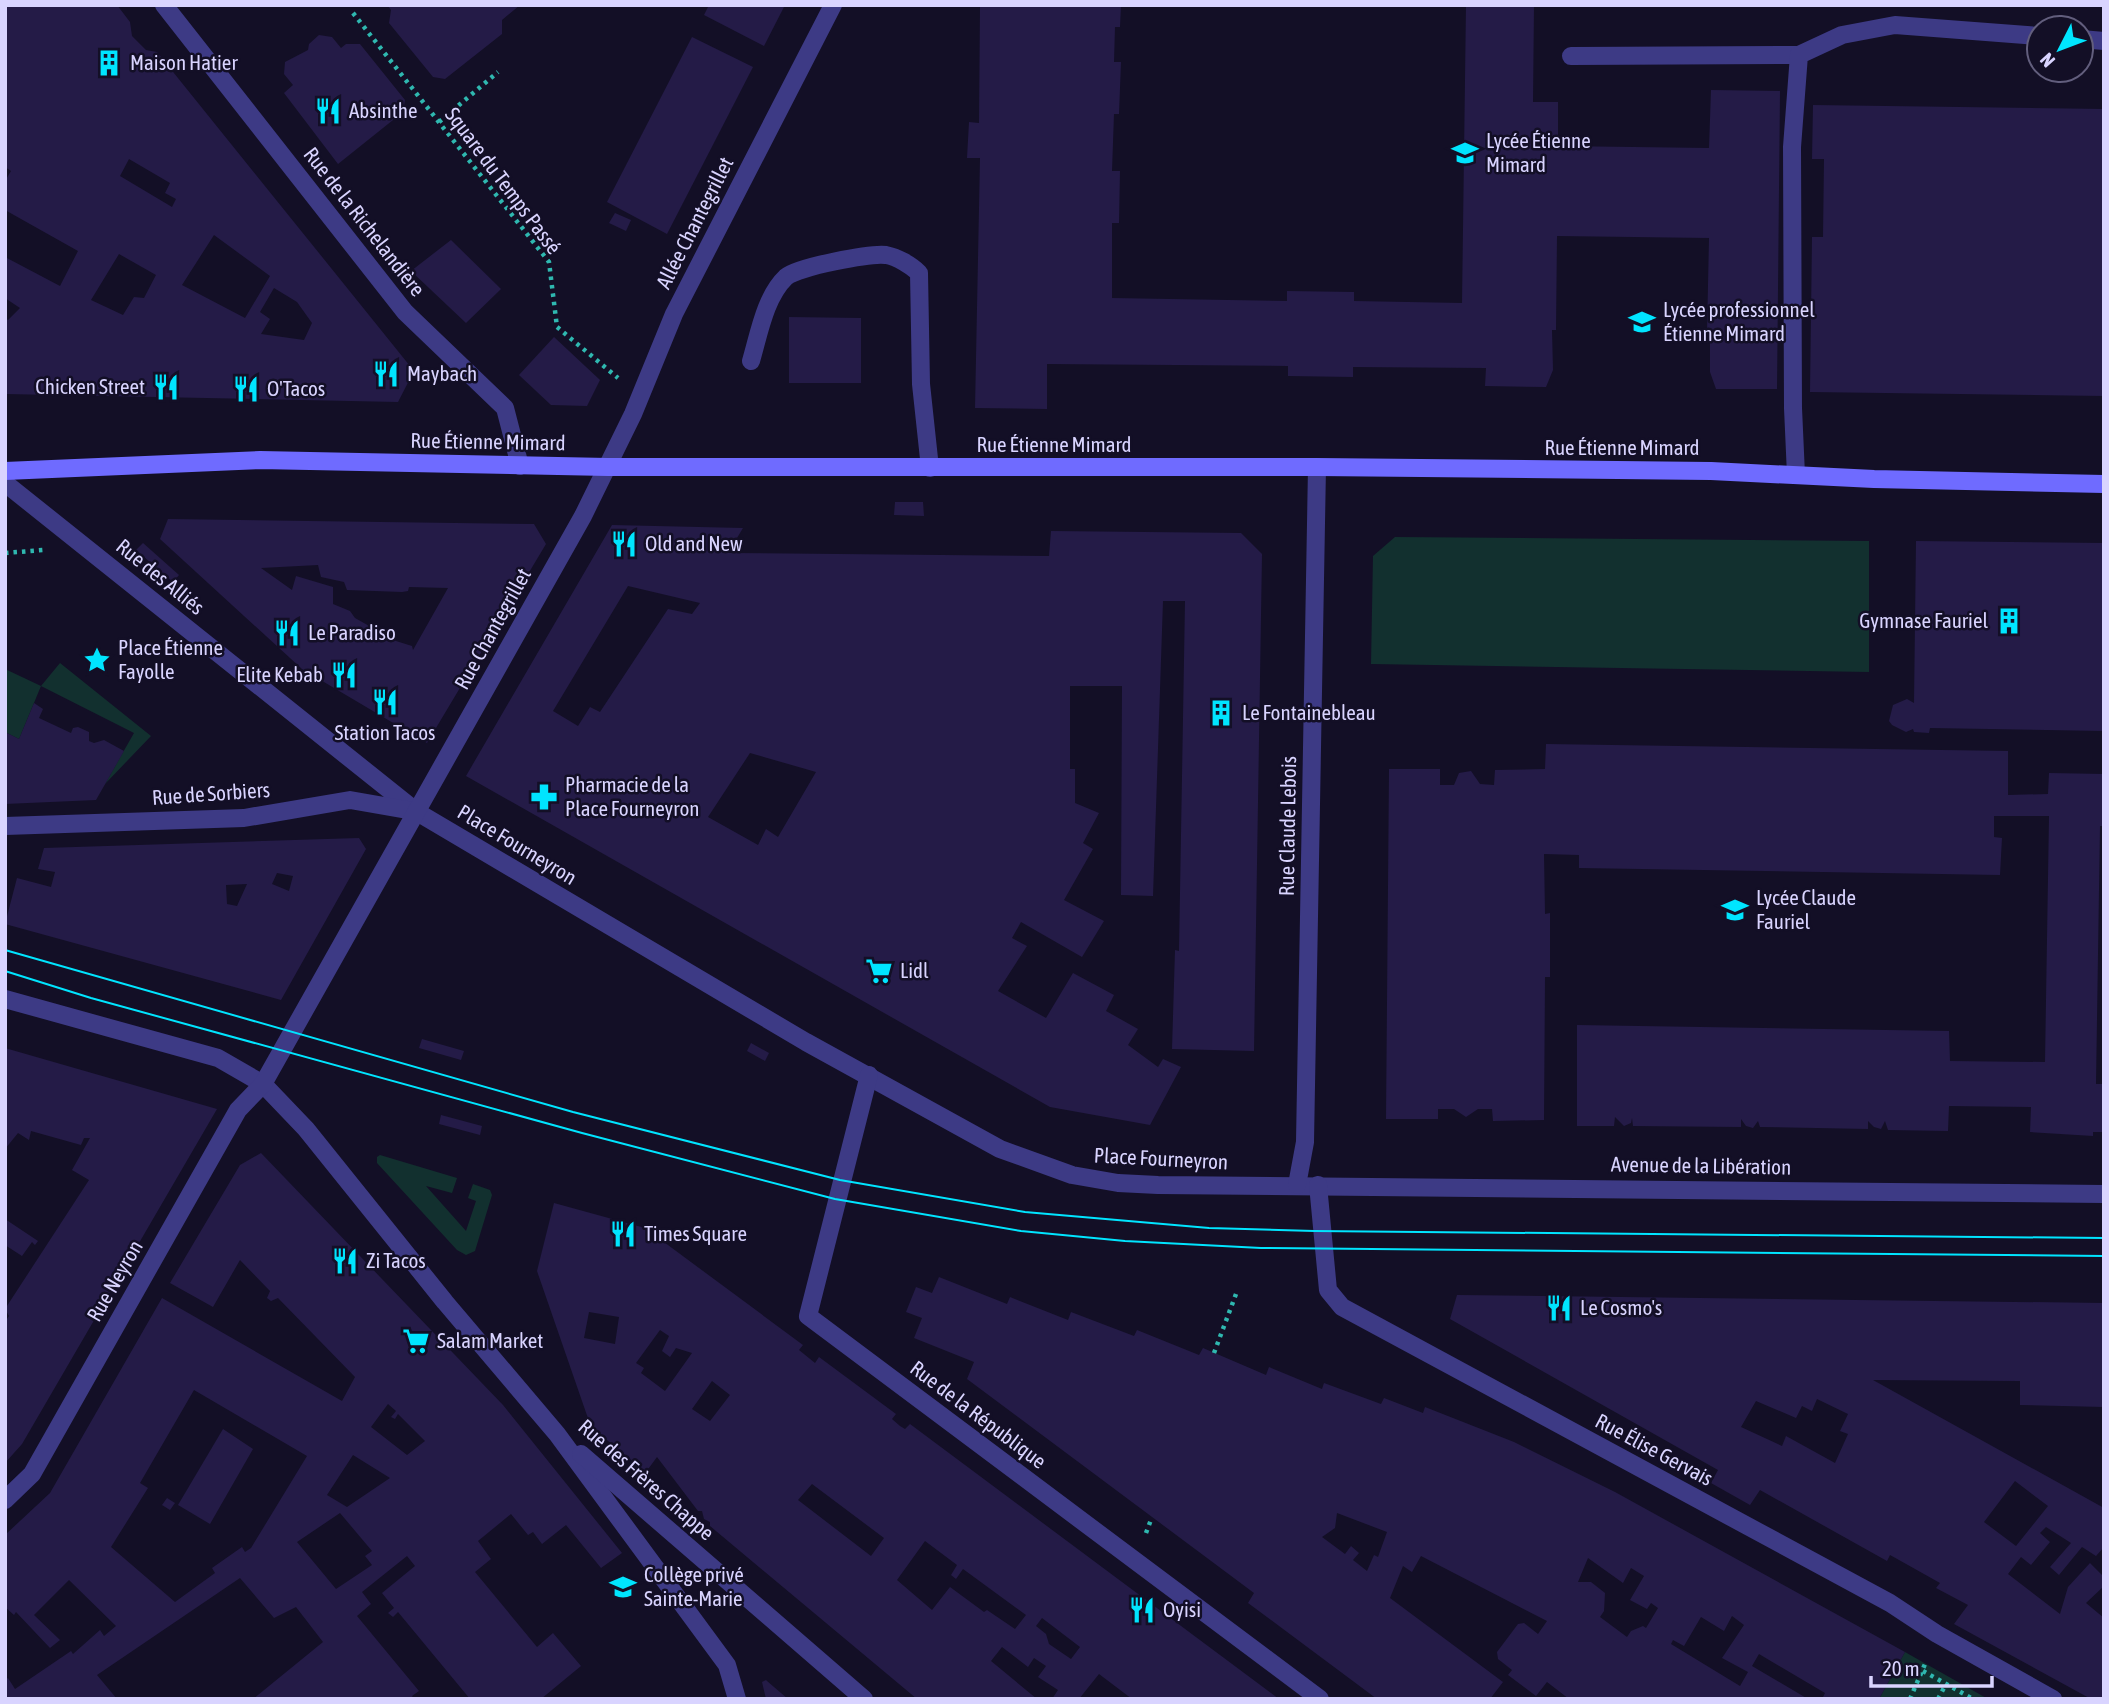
<svg xmlns="http://www.w3.org/2000/svg" width="2109" height="1704" viewBox="0 0 2109 1704" font-family="'Asap Condensed',sans-serif">
<style>
.green{fill:#12302f}
.building{fill:#241b47;fill-rule:evenodd}
.lines{fill:none;stroke-linecap:round;stroke-linejoin:round}
.path{stroke:#2fb8b0;stroke-width:4.5;stroke-dasharray:3.5 5;stroke-linecap:butt}
.service{stroke:#3d3a85;stroke-width:18}
.minor{stroke:#3d3a85;stroke-width:18}
.secondary{stroke:#6f6bff;stroke-width:18}
.tram{stroke:#00e5ff;stroke-width:2}
.labels{text-anchor:middle;stroke-width:5;stroke-linejoin:round;paint-order:stroke}
.poi-label{font-size:21px;fill:#d9d4ff;stroke:#130f26;text-anchor:start}
.street-label{font-size:21px;fill:#d9d4ff;stroke:#130f26}
</style>
<rect width="100%" height="100%" fill="#130f26"/>
<!-- green -->
<g class="green">
<polygon points="1395,537 1869,541 1869,672 1371,664 1373,556"/>
<polygon points="60,663 151,736 105,784 134,733 41,686 19,739 5,732 5,669 41,686"/>
<polygon points="380,1155 457,1178 452,1193 426,1186 466,1231 476,1201 468,1198 473,1184 490,1190 492,1195 475,1251 466,1255 457,1250 377,1163 377,1157"/>
<polygon points="1905,1652 1912,1656 1988,1699 1879,1699"/>
</g>
<!-- building -->
<g class="building">
<path d="M5 5H117L130 22 132 36 146 50 157 52 414 371 398 402 5 394V318L8 320 20 308 5 298V257L60 286 78 251 5 210V181L11 171 5 167ZM129 159 170 183 165 193 176 199 172 207 120 176ZM214 235 270 276 245 318 182 285ZM119 254 156 275 144 298 134 297 123 315 91 300ZM274 288 297 302 312 323 304 340 261 334 270 319 260 312Z"/>
<polygon points="387,5 520,5 502,20 502,34 445,79 433,77 389,23 391,10"/>
<polygon points="709,5 785,5 764,46 704,15"/>
<polygon points="980,5 1121,5 1120,27 1115,27 1114,62 1121,62 1119,114 1114,114 1112,171 1120,171 1119,223 1112,223 1112,298 1287,301 1287,291 1354,292 1354,301 1462,303 1466,5 1534,5 1533,102 1558,102 1558,146 1709,148 1711,90 1780,91 1777,389 1716,389 1710,372 1710,332 1707,332 1709,238 1557,236 1556,330 1552,330 1553,370 1546,387 1485,386 1486,368 1353,367 1353,377 1288,376 1288,366 1047,364 1047,409 975,408 980,158 967,158 969,122 979,123"/>
<polygon points="319,35 332,37 341,48 346,44 360,44 405,100 403,112 338,164 284,93 293,85 284,74 285,62 308,50 309,44"/>
<polygon points="692,37 753,67 667,234 607,202"/>
<polygon points="1813,105 2104,109 2104,396 1810,392 1812,237 1823,237 1824,159 1812,159"/>
<polygon points="615,213 631,220 626,231 609,223"/>
<polygon points="451,240 501,289 466,323 411,271"/>
<polygon points="789,317 861,318 861,383 789,383"/>
<polygon points="554,337 600,380 587,406 551,405 519,375"/>
<polygon points="895,502 923,502 924,516 894,515"/>
<path d="M168 519 534 524 546 544 427 743 302 669 160 539ZM318 565 321 577 344 582 347 590 402 592 408 591 409 587 448 588 413 650 412 646 396 641 355 618 350 611 333 604V587L296 576 292 590 261 568Z"/>
<path d="M612 525 743 528 728 553 1049 556 1051 531 1241 533 1262 554 1254 1051 1172 1049 1175 950 1179 951 1185 601H1163L1153 896 1121 895 1122 686H1070V769H1075V803L1099 813 1083 843 1093 849 1064 900 1104 921 1082 957 1021 922 1012 938 1027 946 998 991 1046 1018 1073 973 1114 995 1106 1011 1138 1029 1128 1045 1158 1067 1163 1059 1181 1067 1150 1125 1050 1107 466 776ZM628 586 700 603 692 614 668 609 600 712 590 707 578 726 553 711ZM750 753 816 772 778 837 766 829 758 845 708 817Z"/>
<polygon points="1916,541 2104,543 2104,731 1930,728 1929,733 1914,732 1913,729 1906,732 1892,725 1889,721 1893,705 1907,699 1914,703"/>
<polygon points="143,543 179,575 173,582 136,550"/>
<polygon points="34,703 43,709 39,718 71,733 73,728 78,727 89,732 89,741 94,743 104,740 124,751 96,800 5,804 5,732 19,739"/>
<polygon points="1546,744 2008,751 2008,795 2048,794 2049,773 2104,774 2104,826 2100,826 2096,1084 2104,1084 2104,1132 2093,1132 2093,1136 2030,1132 2031,1107 1949,1106 1948,1131 1888,1130 1885,1121 1881,1129 1874,1127 1868,1121 1868,1129 1760,1127 1758,1121 1753,1128 1746,1126 1741,1119 1741,1127 1633,1126 1632,1118 1631,1123 1624,1126 1615,1117 1614,1126 1577,1126 1577,1025 1949,1031 1950,1061 2045,1062 2049,816 1994,816 1994,837 2002,838 2000,875 1579,868 1579,855 1544,854 1545,914 1550,913 1550,977 1545,977 1544,1120 1493,1121 1492,1109 1478,1109 1466,1117 1454,1109 1438,1109 1438,1119 1386,1119 1389,769 1440,769 1440,785 1454,785 1459,773 1471,771 1480,784 1494,785 1495,770 1545,769"/>
<path d="M359 838 366 849 281 1000 5 924 17 878 51 887 55 872 38 869 44 848ZM277 873 293 876 289 891 272 884ZM247 884 237 906 227 904 226 885Z"/>
<polygon points="422,1039 464,1051 461,1060 419,1048"/>
<polygon points="751,1043 769,1053 765,1061 747,1051"/>
<polygon points="5,1048 217,1109 22,1444 5,1463 5,1322 9,1316 5,1309 89,1180 72,1170 90,1138 84,1138 81,1145 31,1131 29,1140 18,1133 5,1149"/>
<polygon points="441,1115 482,1126 480,1135 439,1124"/>
<path d="M261 1153 503 1405 622 1553 601 1568 566 1525 542 1544 533 1532 528 1535 511 1514 478 1541 491 1559 475 1572 537 1647 553 1633 581 1666 541 1699H470L398 1612 393 1617 388 1613 394 1608 382 1593 415 1566 407 1556 362 1592 371 1604 357 1616 419 1691 412 1696 414 1699H253L323 1642 296 1607 274 1618 240 1578 97 1675 117 1699H5V1680L8 1678 15 1689 71 1651 73 1654 100 1630 104 1636 116 1626 69 1580 34 1615 60 1640 50 1648 16 1612 14 1615 5 1607V1535L50 1493 162 1298 342 1401 355 1377 278 1298 271 1301 267 1298 270 1291 240 1260 213 1307 170 1283 240 1165ZM194 1390 307 1456 251 1548 245 1552 242 1547 212 1568 215 1573 175 1602 111 1547 148 1488 140 1483ZM388 1404 396 1411 391 1417 395 1419 398 1414 425 1441 407 1455 371 1427ZM353 1455 390 1478 347 1507 327 1495ZM340 1513 372 1551 365 1556 372 1565 336 1589 297 1542Z"/>
<path d="M554 1203 645 1228 803 1345 799 1350 815 1363 819 1357 896 1414 892 1419 900 1426 905 1429 910 1424 1279 1699H1132L1099 1674 1079 1699H1052L1058 1690 1038 1677 1046 1666 1034 1658 1028 1667 1002 1647 991 1661 1037 1699H917L710 1526V1522L704 1519 702 1511H698L657 1457 646 1472 591 1427 537 1271ZM589 1312 619 1317 615 1344 584 1338ZM660 1330 669 1336 662 1351 670 1357 676 1348 692 1353 665 1391 641 1373 644 1368 636 1363ZM712 1381 730 1395 710 1421 692 1409ZM812 1484 884 1538 871 1556 798 1500ZM925 1541 957 1565 951 1575 956 1579 963 1569 1026 1615 1015 1629 987 1610 984 1612 950 1587 932 1610 897 1580ZM1042 1618 1080 1647 1071 1659 1049 1644 1046 1634 1036 1626Z"/>
<polygon points="5,1219 38,1241 35,1245 32,1242 22,1256 5,1245"/>
<path d="M939 1277 1007 1304 1010 1297 1068 1320 1071 1312 1134 1336 1137 1330 1199 1355 1203 1348 1266 1375 1269 1367 1322 1389 1324 1383 1381 1404 1384 1398 1423 1413 1425 1407 1514 1442 1615 1492 1905 1652 1879 1699H1822L1825 1693 1759 1654 1752 1666 1808 1699H1569L1547 1682 1536 1696 1508 1675 1512 1670 1498 1659 1497 1652 1518 1624 1524 1623 1538 1634 1547 1621 1421 1556 1412 1572 1403 1566 1390 1598 1503 1682 1490 1699H1377L1248 1603 1254 1593 967 1379 974 1362 914 1338 922 1318 906 1312 916 1287 932 1293ZM1337 1513 1387 1532 1378 1557 1374 1555 1367 1571 1353 1560 1359 1553 1351 1546 1345 1554 1322 1537 1335 1528ZM1588 1558 1623 1583 1631 1568 1644 1576 1630 1600 1647 1609 1651 1603 1658 1608 1646 1628 1643 1626 1631 1631 1627 1637 1600 1617 1604 1611 1605 1593 1591 1582H1578ZM1732 1616 1744 1625 1722 1658 1748 1672 1740 1686 1671 1644 1673 1640 1684 1646 1701 1617 1724 1631Z"/>
<path d="M1457 1295 2104 1303V1407L2020 1405V1381L1873 1380 2104 1508V1547L2096 1556 2082 1547 2059 1575 2050 1567 2071 1543 2046 1527 2040 1533 2050 1542 2031 1565 2021 1557 2008 1574 2060 1614 2068 1587 2090 1563 2104 1577V1586L2086 1603 2104 1618V1699H2091L1954 1624 1968 1605 1936 1588 1940 1583 1899 1560 1890 1555 1887 1561 1760 1490 1750 1505 1711 1483 1718 1470 1450 1319ZM1817 1399 1848 1414 1840 1431 1848 1434 1835 1463 1786 1436 1782 1446 1741 1427 1756 1401 1796 1418 1802 1406 1812 1411ZM2015 1481 2048 1506 2016 1546 1984 1522Z"/>
<polygon points="223,1429 253,1449 210,1524 178,1505"/>
<polygon points="167,1498 175,1503 170,1510 162,1505"/>
<polygon points="766,1680 767,1681 788,1699 766,1699 762,1682"/>
</g>
<g class="lines">
<!-- path -->
<g class="path">
<polyline points="353,13 549,262 557,327 618,378"/>
<polyline points="439,122 498,72"/>
<polyline points="5,553 43,550"/>
<polyline points="1214,1353 1236,1294"/>
<polyline points="1146,1533 1152,1517"/>
<polyline points="1923,1671 1973,1699"/>
<polyline points="1910,1699 1925,1664"/>
<polyline points="1938,1699 1946,1684"/>
</g>
<!-- service -->
<g class="service">
<polyline points="2081,39 2104,41"/>
<polyline points="1571,56 1799,55"/>
<path d="M751 361C759 334 765 297 786 277 797 267 871 253 886 255 897 257 911 265 919 273L921 384 930 468"/>
<polyline points="1796,475 1793,408 1792,147 1799,55 1842,35 1895,25 2039,36"/>
</g>
<!-- minor -->
<g class="minor">
<polyline points="164,5 405,312 505,408 520,466"/>
<polyline points="5,483 417,812 806,1042 1000,1149 1072,1175 1118,1183 1158,1185 2104,1194"/>
<polyline points="5,826 244,818 350,800 413,811"/>
<polyline points="5,999 218,1058 263,1084 306,1129 445,1302 557,1434 727,1665 737,1699"/>
<polyline points="869,1075 808,1316 1320,1699"/>
<polyline points="1297,1185 1305,1142 1317,467"/>
<polyline points="1318,1185 1328,1290 1342,1307 1890,1603 1937,1634 2053,1699"/>
<polyline points="581,1454 864,1699"/>
<polyline points="5,1500 32,1474 238,1110 263,1084 583,516 633,414 674,314 833,5"/>
</g>
<!-- secondary -->
<polyline class="secondary" points="5,471 260,460 608,467 1317,467 1711,471 1874,479 2104,484"/>
<!-- tram -->
<g class="tram">
<polyline points="5,950 573,1112 840,1180 1025,1212 1209,1228 1314,1231 2104,1238"/>
<polyline points="5,971 91,998 582,1133 835,1199 1021,1231 1125,1241 1261,1248 2104,1256"/>
</g>
</g>
<!-- icons -->
<defs>
<g id="building-bare" transform="scale(2.1)"><path d="M-4-6H4V6H1V3H-1V6H-4ZM-2.5-4.3h1.7v1.8h-1.7ZM.8-4.3h1.7v1.8H.8ZM-2.5-1h1.7V.8h-1.7ZM.8-1h1.7V.8H.8Z" fill="#00e5ff" stroke="#130f26" stroke-width="2.5" paint-order="stroke"/></g>
<g id="restaurant-bare" transform="scale(2.1)"><path d="M-5-6h1v4h1v-4h1v4h1v-4h1v5L-1.5 .5V6h-2V.5L-5-1ZM5-6V6H3V1.5H1.5Q1.5-4 5-6Z" fill="#00e5ff" stroke="#130f26" stroke-width="2.5" paint-order="stroke"/></g>
<g id="school-bare" transform="scale(2.1)"><path d="M0-5L7-2L0 1L-7-2ZM-4 1L0 2.5L4 1V4Q0 6-4 4Z" fill="#00e5ff" stroke="#130f26" stroke-width="2.5" paint-order="stroke"/></g>
<g id="sight-bare" transform="scale(2.1)"><path d="M0-6L1.8-2.2L6-1.7L2.9 1.2L3.7 5.4L0 3.3L-3.7 5.4L-2.9 1.2L-6-1.7L-1.8-2.2Z" fill="#00e5ff" stroke="#130f26" stroke-width="2.5" paint-order="stroke"/></g>
<g id="pharmacy-bare" transform="scale(2.1)"><path d="M-2-6h4v4h4v4h-4v4h-4v-4h-4v-4h4Z" fill="#00e5ff" stroke="#130f26" stroke-width="2.5" paint-order="stroke"/></g>
<g id="supermarket-bare" transform="scale(2.1)"><path d="M-6-5.5h2.5l.6 2H6L4.5 2H-2.5L-4.4-4H-6ZM-1.5 3.2a1.3 1.3 0 1 0 .1 0ZM3 3.2a1.3 1.3 0 1 0 .1 0Z" fill="#00e5ff" stroke="#130f26" stroke-width="2.5" paint-order="stroke"/></g>
</defs>
<g fill-rule="evenodd">
<use href="#building-bare" x="109" y="63"/>
<use href="#restaurant-bare" x="328" y="111"/>
<use href="#school-bare" x="1465" y="153"/>
<use href="#school-bare" x="1642" y="322"/>
<use href="#restaurant-bare" x="386" y="374"/>
<use href="#restaurant-bare" x="166" y="387"/>
<use href="#restaurant-bare" x="246" y="389"/>
<use href="#restaurant-bare" x="624" y="544"/>
<use href="#building-bare" x="2009" y="621"/>
<use href="#restaurant-bare" x="287" y="633"/>
<use href="#sight-bare" x="97" y="660"/>
<use href="#restaurant-bare" x="344" y="675"/>
<use href="#restaurant-bare" x="385" y="702"/>
<use href="#building-bare" x="1221" y="713"/>
<use href="#pharmacy-bare" x="544" y="797"/>
<use href="#school-bare" x="1735" y="910"/>
<use href="#supermarket-bare" x="879" y="971"/>
<use href="#restaurant-bare" x="623" y="1234"/>
<use href="#restaurant-bare" x="345" y="1261"/>
<use href="#restaurant-bare" x="1559" y="1308"/>
<use href="#supermarket-bare" x="416" y="1341"/>
<use href="#school-bare" x="623" y="1587"/>
<use href="#restaurant-bare" x="1142" y="1610"/>
</g>
<g class="labels">
<!-- poi labels -->
<g class="poi-label">
<text x="130" y="70">Maison Hatier</text>
<text x="349" y="118">Absinthe</text>
<text x="1486" y="148">Lycée Étienne<tspan x="1486" dy="24">Mimard</tspan></text>
<text x="1663" y="317">Lycée professionnel<tspan x="1663" dy="24">Étienne Mimard</tspan></text>
<text x="407" y="381">Maybach</text>
<text x="145" y="394" text-anchor="end">Chicken Street</text>
<text x="267" y="396">O'Tacos</text>
<text x="645" y="551">Old and New</text>
<text x="1988" y="628" text-anchor="end">Gymnase Fauriel</text>
<text x="308" y="640">Le Paradiso</text>
<text x="118" y="655">Place Étienne<tspan x="118" dy="24">Fayolle</tspan></text>
<text x="323" y="682" text-anchor="end">Elite Kebab</text>
<text x="1242" y="720">Le Fontainebleau</text>
<text x="385" y="740" text-anchor="middle">Station Tacos</text>
<text x="565" y="792">Pharmacie de la<tspan x="565" dy="24">Place Fourneyron</tspan></text>
<text x="1756" y="905">Lycée Claude<tspan x="1756" dy="24">Fauriel</tspan></text>
<text x="900" y="978">Lidl</text>
<text x="644" y="1241">Times Square</text>
<text x="366" y="1268">Zi Tacos</text>
<text x="1580" y="1315">Le Cosmo's</text>
<text x="437" y="1348">Salam Market</text>
<text x="644" y="1582">Collège privé<tspan x="644" dy="24">Sainte-Marie</tspan></text>
<text x="1163" y="1617">Oyisi</text>
</g>
<!-- street labels -->
<g class="street-label">
<text transform="translate(503 181) rotate(53)" y="7">Square du Temps Passé</text>
<text transform="translate(364 222) rotate(52)" y="7">Rue de la Richelandière</text>
<text transform="translate(695 223) rotate(-63)" y="7">Allée Chantegrillet</text>
<text transform="translate(488 442) rotate(1)" y="7">Rue Étienne Mimard</text>
<text x="1054" y="452">Rue Étienne Mimard</text>
<text x="1622" y="455">Rue Étienne Mimard</text>
<text transform="translate(160 577) rotate(39)" y="7">Rue des Alliés</text>
<text transform="translate(493 629) rotate(-61)" y="7">Rue Chantegrillet</text>
<text transform="translate(211 794) rotate(-4)" y="7">Rue de Sorbiers</text>
<text transform="translate(1288 826) rotate(-89)" y="7">Rue Claude Lebois</text>
<text transform="translate(517 845) rotate(31)" y="7">Place Fourneyron</text>
<text transform="translate(1161 1159) rotate(3)" y="7">Place Fourneyron</text>
<text transform="translate(1701 1166) rotate(1)" y="7">Avenue de la Libération</text>
<text transform="translate(115 1281) rotate(-60)" y="7">Rue Neyron</text>
<text transform="translate(978 1415) rotate(37)" y="7">Rue de la République</text>
<text transform="translate(1654 1450) rotate(28)" y="7">Rue Élise Gervais</text>
<text transform="translate(646 1480) rotate(41)" y="7">Rue des Frères Chappe</text>
</g>
</g>
<!-- border -->
<rect width="2109" height="1704" fill="none" stroke="#d9d4ff" stroke-width="14"/>
<!-- north arrow -->
<g transform="translate(2060 49) rotate(228)"><circle r="33" fill="#130f26" stroke="#625e7d" stroke-width="2"/>
<path d="M0-5L12 26L0 18L-12 26Z" fill="#00e5ff"/>
<text y="-10" font-size="19" font-weight="bold" text-anchor="middle" fill="#d9d4ff">N</text>
</g>
<!-- scale -->
<path d="M1871 1676v10h121v-10" fill="none" stroke="#d9d4ff" stroke-width="3.5"/>
<text x="1882" y="1676" font-size="21" fill="#d9d4ff" stroke="#130f26" stroke-width="5" paint-order="stroke">20 m</text>
</svg>
